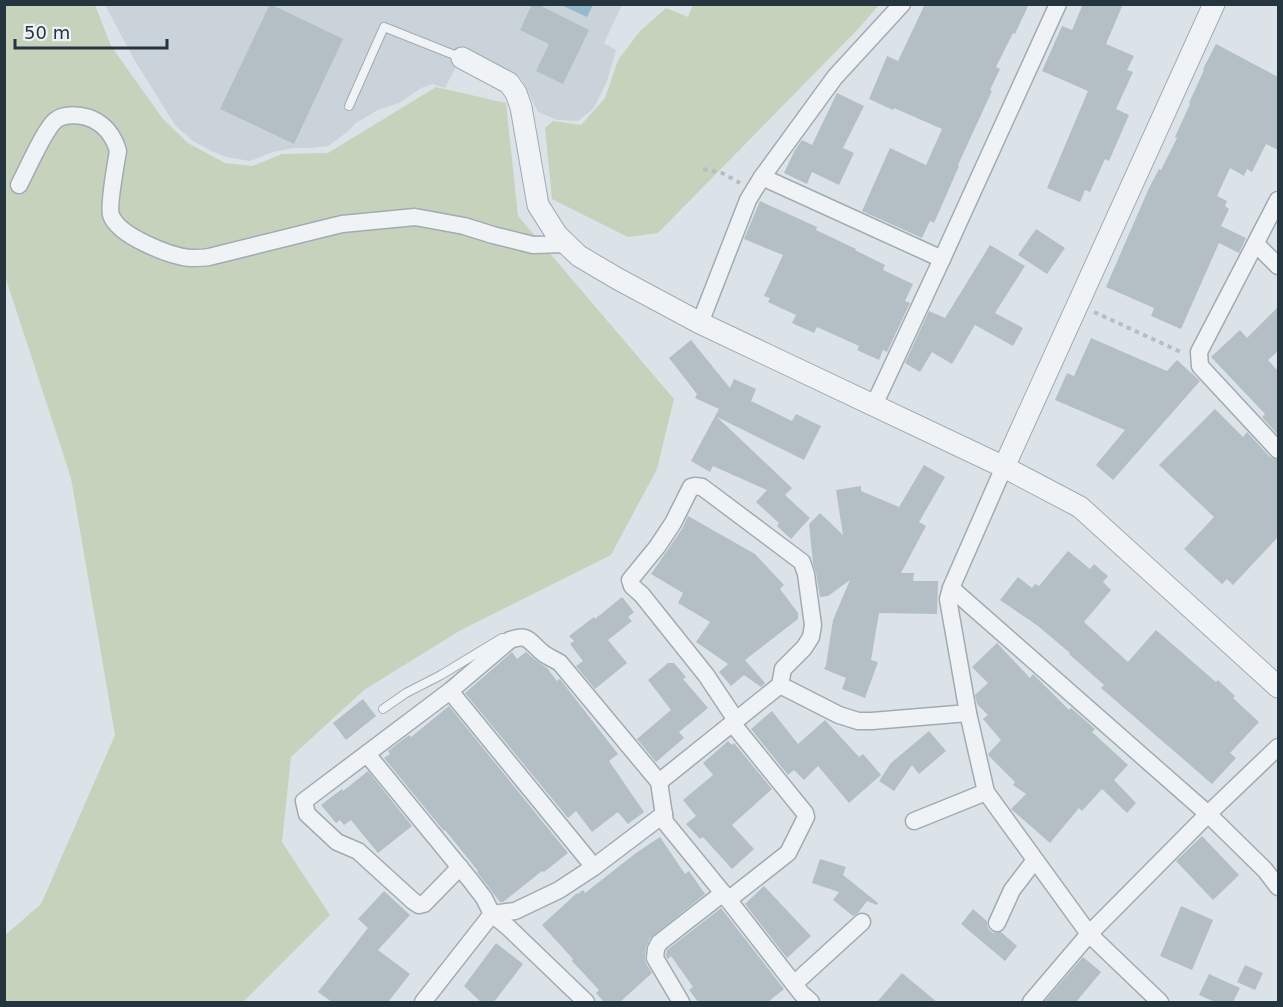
<svg xmlns="http://www.w3.org/2000/svg" width="1283" height="1007" viewBox="0 0 1283 1007" font-family="'DejaVu Sans',sans-serif">
<style>
.built{fill:#cad3da}
.green{fill:#c7d2bd}
.water{fill:#94bbcb}
.building{fill:#b3bec5}
.lines{fill:none;stroke-linecap:round;stroke-linejoin:round}
.service-casing{stroke:#a1abb2;stroke-width:10}
.minor-casing{stroke:#a1abb2;stroke-width:19}
.tertiary-casing{stroke:#a1abb2;stroke-width:23}
.path{stroke:#b6bec3;stroke-width:4;stroke-dasharray:4.5 4.5;stroke-linecap:butt}
.service{stroke:#eff3f6;stroke-width:8}
.minor{stroke:#eff3f6;stroke-width:16}
.tertiary{stroke:#eff3f6;stroke-width:21}
</style>
<rect width="100%" height="100%" fill="#dce3e8"/>
<!-- built -->
<polygon class="built" points="105,5 622,5 604,43 616,50 607,81 594,108 578,121 557,120 538,112 521,78 505,68 465,50 445,88 433,84 421,88 399,103 378,110 356,123 346,133 328,146 310,148 293,148 273,152 250,161 226,157 211,151 193,141 175,125 135,61"/>
<!-- green -->
<g class="green">
<polygon points="5,5 95,5 111,46 163,119 188,143 225,163 252,166 282,154 328,153 436,87 506,103 518,216 674,399 657,469 611,555 461,630 364,690 291,757 282,842 330,915 243,1002 5,1002 4,936 41,904 115,735 71,478 5,276"/>
<polygon points="693,5 879,5 859,28 658,233 628,237 552,199 545,128 553,121 581,125 605,98 618,60 640,31 666,8 688,17"/>
</g>
<!-- water -->
<polygon class="water" points="561,5 593,5 587,17"/>
<!-- building -->
<g class="building">
<polygon points="270,4 343,39 294,144 220,109"/>
<polygon points="532,4 537,4 589,30 563,84 536,71 549,44 520,30"/>
<polygon points="925,4 1029,4 1015,34 1013,33 996,67 1000,69 990,90 992,91 958,165 959,166 934,223 930,221 922,238 862,211 890,148 926,165 942,129 894,108 893,110 869,99 887,56 898,61"/>
<polygon points="1083,4 1123,4 1106,44 1134,56 1127,70 1133,72 1116,109 1129,115 1109,161 1105,159 1090,192 1085,190 1080,202 1047,188 1088,91 1042,71 1062,26 1072,30"/>
<polygon points="1216,44 1278,77 1278,150 1266,144 1252,172 1247,169 1244,176 1230,168 1217,196 1227,201 1225,206 1229,209 1221,226 1246,238 1239,253 1219,243 1181,329 1151,316 1154,308 1106,287 1149,188 1159,169 1161,170 1177,138 1175,137 1190,104 1189,103 1204,70 1203,69"/>
<polygon points="837,93 864,106 843,148 854,153 839,185 812,172 807,184 784,173 795,150 802,140 812,145"/>
<polygon points="760,201 817,227 816,230 856,249 855,250 885,265 883,270 913,284 905,301 910,303 887,352 883,350 879,360 857,350 859,346 817,327 814,333 792,323 796,315 768,302 770,298 764,296 783,255 744,239"/>
<polygon points="1036,229 1065,248 1047,274 1018,255"/>
<polygon points="990,245 1025,266 995,313 1023,328 1013,346 975,325 952,364 932,352 920,372 905,363 929,311 945,318"/>
<polygon points="1278,307 1278,351 1268,360 1278,371 1278,435 1262,417 1265,414 1211,357 1240,330 1247,338"/>
<polygon points="1091,338 1167,371 1177,360 1200,381 1113,480 1096,465 1125,430 1055,400 1067,373 1074,376"/>
<polygon points="691,340 730,388 734,379 756,389 751,401 792,421 796,414 821,426 804,460 717,417 792,488 785,495 810,518 791,539 777,526 779,523 756,502 767,490 713,466 710,472 691,461 719,409 695,398 697,394 669,358"/>
<polygon points="1215,409 1243,437 1247,432 1270,457 1278,460 1278,537 1233,585 1227,579 1222,584 1184,549 1214,517 1159,465"/>
<polygon points="924,465 945,477 919,522 926,526 901,573 914,573 913,581 938,581 937,614 879,613 871,660 878,662 865,698 842,689 846,678 824,669 826,665 833,620 850,580 828,596 820,597 816,573 813,563 809,524 820,513 843,535 836,490 861,486 861,491 899,507"/>
<polygon points="688,516 755,554 784,585 780,589 798,613 798,619 745,660 765,683 761,687 744,675 731,686 719,672 728,664 696,642 710,622 678,603 683,593 651,574 682,529"/>
<polygon points="1068,551 1090,569 1094,564 1108,576 1103,582 1111,590 1084,622 1128,662 1156,630 1216,682 1218,680 1235,696 1233,698 1259,722 1230,753 1236,758 1212,784 1101,688 1104,685 1069,654 1070,653 1038,626 1000,600 1018,577 1032,588 1035,584 1039,586"/>
<polygon points="622,597 634,612 628,617 632,621 608,640 627,663 595,689 576,666 583,661 570,644 574,641 569,636 594,617 595,619"/>
<polygon points="997,643 1030,678 1033,674 1069,710 1071,708 1095,729 1092,732 1128,765 1114,780 1136,803 1127,813 1102,789 1082,811 1079,808 1050,843 1011,809 1026,794 1013,785 1015,782 989,756 988,754 1001,740 983,719 988,715 977,704 975,695 988,683 972,667"/>
<polygon points="512,652 517,659 526,652 537,661 547,668 557,681 560,679 618,754 609,761 644,812 628,824 618,812 592,832 576,811 568,818 465,693"/>
<polygon points="668,663 674,663 686,677 683,679 708,708 679,732 684,738 656,762 637,739 671,710 648,680"/>
<polygon points="363,699 376,716 346,740 333,723"/>
<polygon points="449,706 568,853 544,872 542,871 503,902 500,902 477,872 478,871 445,830 444,831 384,758 390,754 388,751 409,735 411,737"/>
<polygon points="772,711 798,744 825,720 859,757 863,754 881,775 849,803 818,766 804,780 794,770 788,775 751,729"/>
<polygon points="929,731 946,751 919,774 912,765 894,791 879,781 891,763"/>
<polygon points="728,741 732,745 734,743 772,789 732,825 754,849 732,869 703,837 700,839 686,824 696,816 683,800 713,775 703,763"/>
<polygon points="368,771 412,826 378,853 351,820 344,825 340,820 336,823 321,805 342,789 343,791"/>
<polygon points="1202,836 1239,875 1213,900 1176,861"/>
<polygon points="660,837 685,874 689,871 705,894 650,938 646,947 645,958 646,963 652,973 620,1002 604,1002 596,993 599,990 572,961 573,959 542,925 577,893 578,894 583,890 585,893 636,853"/>
<polygon points="820,859 846,867 843,875 878,903 877,905 867,901 858,913 853,916 833,900 839,892 812,883"/>
<polygon points="764,886 811,936 787,958 745,904"/>
<polygon points="384,891 410,915 378,950 410,974 388,1002 332,1002 318,992 368,928 358,919"/>
<polygon points="1181,906 1213,920 1192,970 1160,956"/>
<polygon points="721,908 784,989 768,1002 698,1002 689,990 693,987 671,956 668,959 666,956 667,950"/>
<polygon points="973,909 987,921 987,925 989,930 993,933 1001,932 1017,946 1005,961 961,924"/>
<polygon points="496,943 523,964 494,1002 481,1002 464,986"/>
<polygon points="1083,957 1101,972 1076,1002 1044,1002"/>
<polygon points="1245,965 1263,973 1255,990 1237,982"/>
<polygon points="902,973 937,1002 877,1002"/>
<polygon points="1209,974 1240,988 1233,1002 1215,1002 1199,995"/>
</g>
<g class="lines">
<!-- service casing -->
<g class="service-casing">
<g id="service">
<polyline points="349,106 384,27 462,58"/>
<polyline points="383,709 406,693 441,675 502,638 503,638"/>
</g>
</g>
<!-- minor casing -->
<g class="minor-casing">
<g id="minor">
<polyline points="762,177 942,259"/>
<path d="M19 185C27 170 45 128 56 120 65 113 83 115 92 119 105 125 114 137 118 151 116 163 108 206 111 215 118 236 170 256 190 258 196 258 203 258 209 257L342 224 415 217 464 226 493 235 533 245 567 244"/>
<polyline points="1278,200 1199,352 1200,366 1278,450"/>
<polyline points="1256,244 1278,266"/>
<polyline points="700,323 748,200 762,177 835,77 902,4"/>
<polyline points="874,405 942,259 1058,4"/>
<polyline points="1004,467 951,588 948,599 968,713 986,792 1089,934 1160,1002"/>
<polyline points="951,588 1208,814 1265,870 1278,887"/>
<polyline points="780,685 839,715 858,721 872,721 968,713"/>
<polyline points="450,691 594,867"/>
<polyline points="367,754 471,881 484,898 492,914 509,928 586,1002"/>
<polyline points="659,782 780,685 783,669 804,648 811,637 813,625 806,574 802,562 702,487 695,486 691,487 673,523 657,547 630,580 632,586 642,595 706,675 736,720"/>
<polyline points="914,821 986,792"/>
<path d="M460 867 424 904 419 905 413 901 358 851 337 842 307 814 304 801 450 691 510 640C529 633 529 642 543 653 548 657 554 659 560 663L659 782 665 822 723 893 801 993 811 1002"/>
<polyline points="728,900 788,853 806,817 805,813 732,723"/>
<polyline points="997,923 1012,890 1035,860"/>
<polyline points="794,984 862,922"/>
<polyline points="423,1002 492,914 515,911 559,890 594,867 664,814"/>
<polyline points="681,1002 655,958 656,949 659,943 723,893"/>
<polyline points="1031,1002 1089,934 1208,814 1278,747"/>
</g>
</g>
<!-- tertiary casing -->
<g class="tertiary-casing">
<g id="tertiary">
<polyline points="462,58 509,83 516,93 521,107 538,205 557,235 579,256 618,279 700,323 1004,467 1080,507 1278,687"/>
<polyline points="1004,467 1214,4"/>
</g>
</g>
<!-- path -->
<g class="path">
<polyline points="703,169 722,173 740,183"/>
<polyline points="1094,312 1183,353"/>
</g>
<!-- service -->
<use href="#service" class="service"/>
<!-- minor -->
<use href="#minor" class="minor"/>
<!-- tertiary -->
<use href="#tertiary" class="tertiary"/>
</g>
<!-- border -->
<rect width="1283" height="1007" fill="none" stroke="#25353f" stroke-width="12"/>
<!-- scale -->
<path d="M15 39v9h152v-9" fill="none" stroke="#25353f" stroke-width="3"/>
<text x="24" y="39" font-size="18" fill="#25353f" stroke="#ecf2f5" stroke-width="4.5" paint-order="stroke">50 m</text>
</svg>
